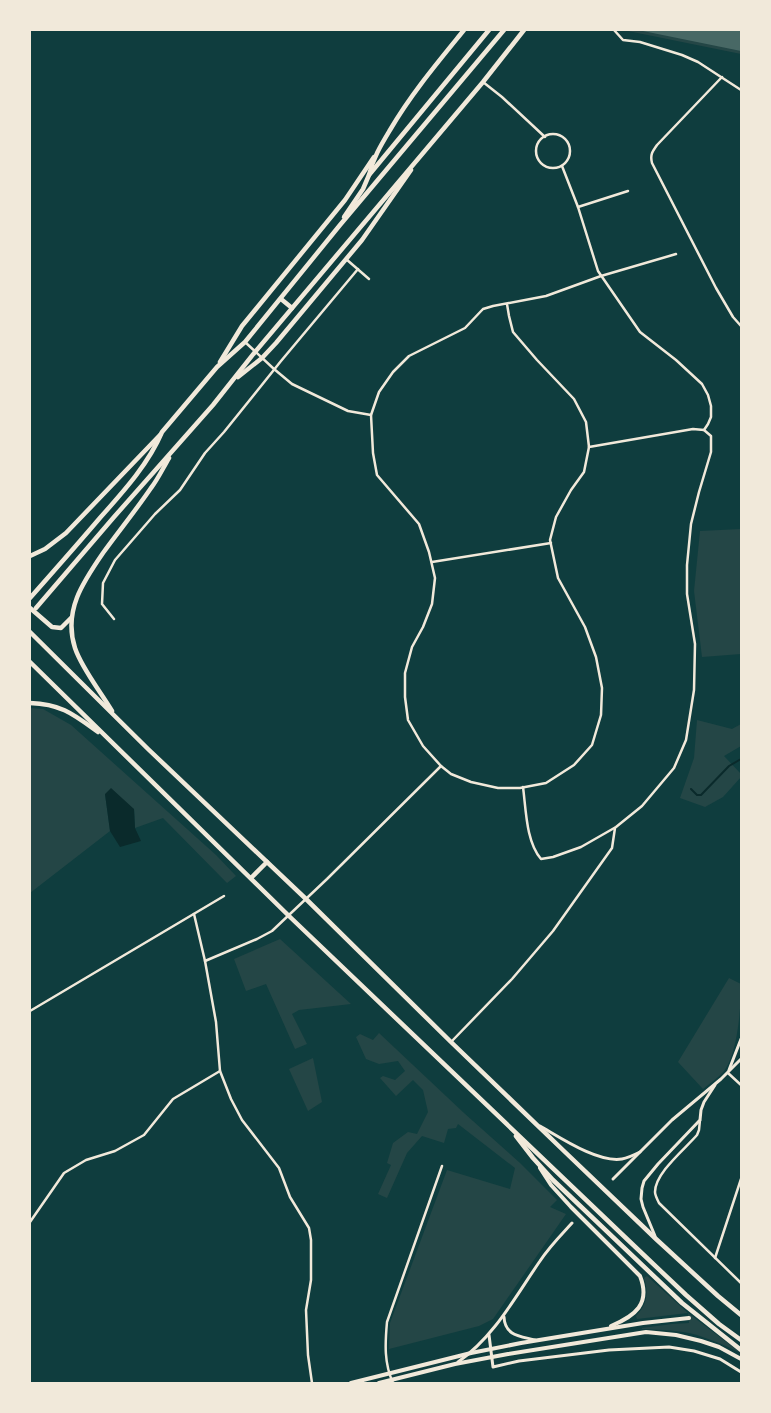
<svg xmlns="http://www.w3.org/2000/svg" width="771" height="1413" viewBox="0 0 771 1413" font-family="Lato,sans-serif">
<style>
.green{fill:#244646}
.water{fill:#0a2a2b}
.lines{fill:none;stroke-linecap:round;stroke-linejoin:round}
.stream{stroke:#0a2a2b;stroke-width:2}
.building{fill:#486865}
.minor{stroke:#f1e9da;stroke-width:2.5}
.tertiary{stroke:#f1e9da;stroke-width:3}
.secondary{stroke:#f1e9da;stroke-width:4}
.primary{stroke:#f1e9da;stroke-width:4.5}
.trunk{stroke:#f1e9da;stroke-width:4.5}
</style>
<rect width="100%" height="100%" fill="#0f3d3e"/>
<!-- green -->
<g class="green">
<polygon points="623,30 741,30 741,54"/>
<polygon points="741,529 741,654 702,657 694,591 700,531"/>
<polygon points="30,708 43,709 71,725 216,855 236,876 227,883 163,818 135,828 134,809 105,794 110,831 30,893"/>
<polygon points="697,720 732,729 741,724 741,746 724,756 741,774 741,777 723,797 705,807 680,798 694,758"/>
<polygon points="280,939 351,1004 299,1010 292,1014 307,1044 295,1049 266,984 246,991 234,959"/>
<path d="M729 978 741 984C741 1006 738 1053 724 1071 718 1078 710 1083 703 1089L678 1062Z"/>
<polygon points="379,1033 464,1113 520,1163 557,1200 550,1207 566,1214 493,1319 479,1326 389,1349 390,1323 447,1170 510,1189 515,1168 458,1124 456,1128 448,1129 444,1143 422,1136 407,1153 387,1198 378,1194 391,1165 387,1163 393,1143 408,1132 417,1134 428,1112 423,1090 413,1080 396,1096 380,1078 383,1076 395,1080 405,1071 398,1061 379,1064 366,1059 356,1037 360,1034 373,1040"/>
<polygon points="313,1058 322,1102 308,1111 289,1069"/>
<path d="M647 1276 688 1313 741 1353C727 1346 712 1340 697 1335 679 1330 661 1330 642 1329V1328L672 1324 689 1323 688 1313 637 1319 636 1316C647 1305 649 1293 644 1278Z"/>
</g>
<!-- water -->
<polygon class="water" points="111,788 134,809 135,828 141,841 120,847 110,831 105,794"/>
<g class="lines">
<!-- stream -->
<polyline class="stream" points="691,789 697,795 701,795 729,766 741,759"/>
</g>
<!-- building -->
<polygon class="building" points="643,30 741,30 741,51 643,31"/>
<g class="lines">
<!-- minor -->
<g class="minor">
<polyline points="614,30 623,40 640,42 682,55 698,62 741,90"/>
<path d="M722 77 657 145C652 152 650 155 652 163L716 288 733 317 741 326"/>
<polyline points="483,82 502,97 545,137"/>
<circle cx="553" cy="151" r="17"/>
<polyline points="562,166 578,207 598,271 640,332 676,360 702,384 708,395 711,406 711,417 708,424 704,430"/>
<polyline points="578,207 628,191"/>
<polyline points="346,259 369,279"/>
<polyline points="507,304 509,316 513,332 537,360 574,399 586,422 589,447 584,472 571,490 556,517 550,540 558,578 585,627 596,657 602,688 601,715 592,745 574,765 546,783 520,788 498,788 471,782 451,774 441,766 423,746 408,720 405,697 405,673 412,647 423,627 432,604 435,578 429,552 419,524 377,475 373,453 371,415 379,392 393,372 409,356 465,328 483,309 493,306 546,296 601,276 676,254"/>
<polyline points="245,342 274,369 292,384 348,411 371,415"/>
<polyline points="432,562 551,543"/>
<polyline points="114,619 102,604 103,583 115,560 155,514 180,490 205,453 224,432 281,361 358,269"/>
<path d="M523 787C526 809 526 842 541 859L553 857 581 847 616 827 642 806 674 768 686 740 694 690 695 644 687 594V565L691 524 699 492 711 452V436L704 430 693 429 589 447"/>
<polyline points="194,914 205,961 216,1022 220,1071 231,1099 242,1120 279,1168 290,1197 309,1228 311,1240 311,1280 306,1310 308,1355 312,1383"/>
<polyline points="205,961 257,939 272,931 327,879 441,766"/>
<polyline points="30,1011 224,896"/>
<polyline points="452,1041 512,979 553,931 612,848 615,828"/>
<polyline points="728,1073 741,1085"/>
<path d="M700 1120 699 1130 697 1135C685 1149 655 1173 655 1192 655 1195 657 1199 659 1203L741 1283"/>
<polyline points="30,1222 64,1173 86,1160 115,1151 144,1135 173,1099 220,1071"/>
<polyline points="715,1258 741,1179"/>
<path d="M393 1383C384 1363 385 1344 387 1322L442 1166"/>
</g>
<!-- tertiary -->
<g class="tertiary">
<polyline points="729,1070 741,1039"/>
<path d="M540 1126C561 1138 598 1163 622 1159 628 1158 634 1155 640 1152"/>
<polyline points="613,1179 672,1120 721,1079 741,1059"/>
<polyline points="655,1236 643,1207 641,1199 642,1188 644,1181 658,1164 700,1120 701,1110 704,1102 715,1085"/>
<path d="M504 1317C505 1336 520 1336 535 1340"/>
<polyline points="489,1335 493,1367 519,1361 609,1350 669,1347 694,1351 720,1359 741,1372"/>
<path d="M458 1362C494 1337 515 1297 540 1261 549 1247 561 1235 572 1223"/>
</g>
<!-- secondary -->
<g class="secondary">
<path d="M540 1168 551 1185 571 1207 640 1276C651 1304 635 1316 611 1326"/>
<polyline points="351,1383 471,1353 521,1343 643,1323 689,1318"/>
<polyline points="379,1383 455,1364 508,1354 646,1332 676,1335 701,1341 719,1347 741,1359"/>
</g>
<!-- primary -->
<g class="primary">
<polyline points="344,217 363,189 369,175 489,30"/>
<polyline points="281,299 292,308"/>
<polyline points="220,362 242,326 345,200 374,157"/>
<polyline points="238,377 262,358 276,343 362,240 411,170"/>
<polyline points="30,556 45,549 66,533 160,435"/>
<path d="M30 598C53 572 76 546 99 519 122 493 148 465 162 432L217 367 245 342 340 225 504 30"/>
<polyline points="30,608 52,627 61,628 71,618"/>
<polyline points="36,608 114,517 213,405 255,352 483,82 524,30"/>
<polyline points="30,632 148,749 306,899 451,1042 565,1152 656,1239 718,1296 741,1315"/>
<polyline points="30,662 289,916 628,1240 686,1295 719,1324 741,1340"/>
<path d="M30 703C61 704 73 714 98 732"/>
<path d="M112 711C101 692 82 669 75 648 63 611 83 582 103 553 119 531 136 510 151 488 158 479 163 468 169 458"/>
<polyline points="251,878 267,862"/>
<polyline points="516,1136 533,1158 553,1180 682,1303 741,1350"/>
</g>
<!-- trunk -->
<path class="trunk" d="M369 175C373 158 381 145 390 130 411 94 438 62 464 30"/>
</g>
<!-- border -->
<rect width="771" height="1413" fill="none" stroke="#f1e9da" stroke-width="62"/>
</svg>
